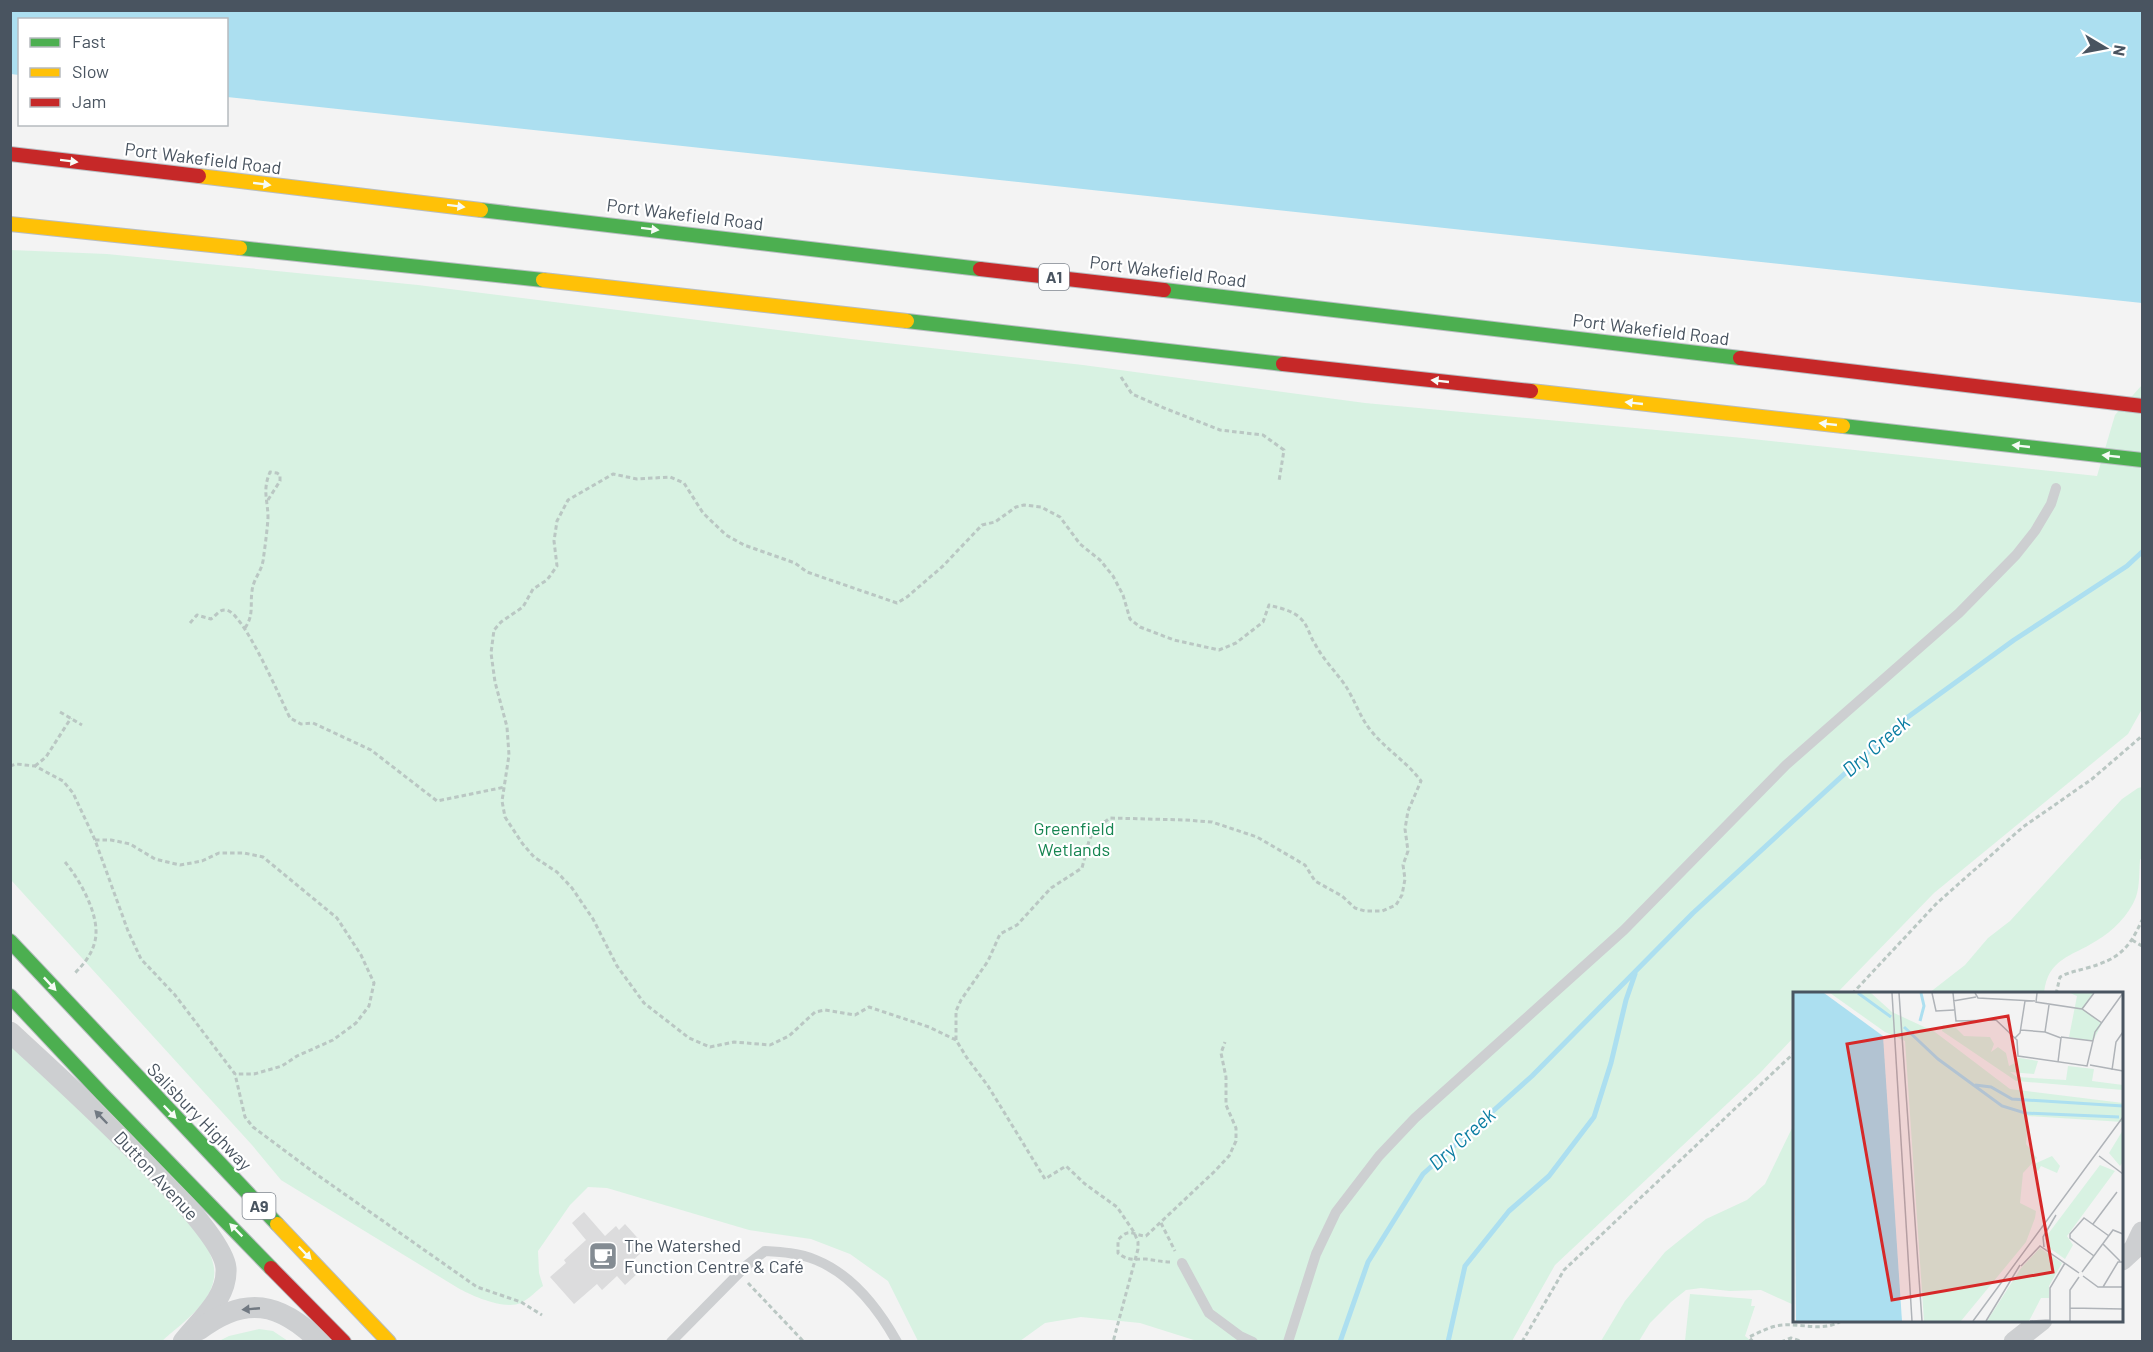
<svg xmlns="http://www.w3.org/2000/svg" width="2153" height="1352" viewBox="0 0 2153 1352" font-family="Barlow,sans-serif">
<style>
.green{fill:#d8f2e2}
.water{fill:#acdff0}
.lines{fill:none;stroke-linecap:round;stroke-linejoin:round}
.stream{stroke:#acdff0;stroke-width:5}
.building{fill:#dcdcdd}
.fast-casing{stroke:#b8bdc2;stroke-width:16}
.slow-casing{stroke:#b8bdc2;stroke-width:16}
.jam-casing{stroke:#b8bdc2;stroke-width:16}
.path{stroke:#bac7c3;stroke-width:3;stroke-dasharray:4.5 3;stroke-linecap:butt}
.lane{stroke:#cdcfd1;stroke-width:10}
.street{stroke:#cdcfd1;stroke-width:21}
.fast{stroke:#4caf50;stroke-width:14}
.slow{stroke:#ffc107;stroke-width:14}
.jam{stroke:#c62828;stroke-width:14}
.oneway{fill:#f6fbf6}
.oneway2{fill:#717982}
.labels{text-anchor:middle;stroke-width:4.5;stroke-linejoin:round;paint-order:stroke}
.shield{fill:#fff;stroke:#808790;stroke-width:1.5}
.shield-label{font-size:16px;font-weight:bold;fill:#495460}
.street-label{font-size:18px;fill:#495460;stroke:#fff}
.park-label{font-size:18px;fill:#168551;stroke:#fff}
.poi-label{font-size:18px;fill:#495460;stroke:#fff;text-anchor:start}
.water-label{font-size:20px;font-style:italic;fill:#0b7ea2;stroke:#fff}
.inset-river{fill:none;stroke:#acdff0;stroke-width:3}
.inset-road{fill:none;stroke:#afb3b8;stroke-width:1.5}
.view{fill:#d62828;fill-opacity:0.15;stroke:#d62828;stroke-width:3}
.inset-edge{fill:none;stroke:#495460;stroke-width:3}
</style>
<rect width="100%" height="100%" fill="#f3f3f3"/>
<!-- green -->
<g class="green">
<path d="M11 250 107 254 418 285 851 339 1083 365 1365 403 1743 438 2097 476 2115 415 2142 385V709L2128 734 1934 893 1837 993 1794 994V1037L1760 1073 1555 1265 1512 1341H1197L1140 1323 1081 1317 1045 1323 1020 1341H918L888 1281 850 1254 811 1239 749 1230 607 1188 588 1187 570 1205 538 1251 539 1273 543 1286C536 1291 529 1299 521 1303 504 1310 472 1296 458 1288L281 1180 252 1145 11 880Z"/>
<path d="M2142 787V857L2140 860C2139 872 2140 885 2136 897 2129 915 2113 931 2096 941 2071 957 2048 958 2044 993H1929L1965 965 1988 938 2010 921 2122 799 2138 788Z"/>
<path d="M10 1039 199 1228C204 1240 210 1251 213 1263 222 1297 183 1322 162 1341H11Z"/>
<polygon points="1794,1124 1794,1305 1761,1290 1730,1291 1701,1288 1686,1290 1671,1302 1650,1323 1639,1341 1601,1341 1625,1301 1665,1252 1706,1219 1747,1200 1765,1184"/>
<polygon points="1690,1294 1752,1299 1751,1306 1755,1306 1745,1336 1751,1341 1685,1341"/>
<polygon points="259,1329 273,1331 288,1341 219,1341 229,1336"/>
</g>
<!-- water -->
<polygon class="water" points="11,10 2142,11 2142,303 227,97 226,20 20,20 19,75 11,74"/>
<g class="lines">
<!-- stream -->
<g class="stream">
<polyline points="1340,1342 1368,1262 1423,1174 1532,1076 1693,913 1901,722 2014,640 2127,566 2142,552"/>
<polyline points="1448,1342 1465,1266 1509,1211 1549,1176 1594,1117 1611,1063 1626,1000 1635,974"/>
</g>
</g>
<!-- building -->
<polygon class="building" points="584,1212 605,1236 616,1226 619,1230 625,1224 644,1245 641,1248 643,1251 630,1263 638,1273 625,1285 617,1276 602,1290 597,1284 574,1304 550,1277 566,1263 564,1260 586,1240 572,1223"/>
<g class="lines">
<!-- fast casing -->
<g class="fast-casing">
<g id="fast">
<polyline points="481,210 980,269"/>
<polyline points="240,248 543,280"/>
<polyline points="1164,290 1740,358"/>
<polyline points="907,321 1283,364"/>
<polyline points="1843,426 2142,460"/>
<polyline points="10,941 277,1224"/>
<polyline points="10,996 102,1094 271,1268"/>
</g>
</g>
<!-- slow casing -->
<g class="slow-casing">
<g id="slow">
<polyline points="199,176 481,210"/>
<polyline points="10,224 240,248"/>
<polyline points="543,280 907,321"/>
<polyline points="1531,391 1843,426"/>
<polyline points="277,1224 389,1342"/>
</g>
</g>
<!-- jam casing -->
<g class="jam-casing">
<g id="jam">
<polyline points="10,154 199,176"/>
<polyline points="980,269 1164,290"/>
<polyline points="1740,358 2142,406"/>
<polyline points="1283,364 1531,391"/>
<polyline points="271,1268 344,1342"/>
</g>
</g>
<!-- path -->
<g class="path">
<polyline points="1121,377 1132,394 1164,408 1220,430 1263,435 1284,450 1279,481"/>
<path d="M190 623 197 615 211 619C216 616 219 609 226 610 243 611 281 700 290 718L301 724 313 723 371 750 437 801 505 787"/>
<path d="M245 628C254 615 250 605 252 591 253 580 261 572 263 561 265 547 267 532 268 518 268 500 262 491 270 472L277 473 280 475V481L266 503"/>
<polyline points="60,712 82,725"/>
<polyline points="10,766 16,764 35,766 63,781 73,793 95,840 128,931 141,959 175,995 235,1074 245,1117 253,1127 316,1174 477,1287 521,1302 542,1315"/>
<polyline points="35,766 46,757 71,718"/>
<polyline points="95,840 111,840 130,844 155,859 180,865 202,861 219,853 244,853 263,857 337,918 361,955 374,983 369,1006 356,1023 333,1040 297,1056 282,1066 254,1074 235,1074"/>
<path d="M65 862C80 880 101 917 95 941 92 954 84 964 75 973"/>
<polyline points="2132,940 2142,946"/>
<polyline points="1852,994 1937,903 2023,827 2092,779 2142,736"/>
<path d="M2056 994 2060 977C2069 972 2077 971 2087 968 2119 959 2129 949 2142 920"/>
<path d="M956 1040 929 1027 869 1007 855 1015 825 1010 815 1012 789 1036 770 1045 734 1042 710 1047 689 1038 644 1003 617 966 593 919 572 888 557 872 534 857 522 843 505 817 502 801 509 755 507 727 495 682 491 653 494 630 501 622 523 607 533 589 547 580 557 566 554 541 557 521 568 500 613 474 637 479 670 477 684 483 703 513 726 535 744 545 795 563 807 572 897 603 907 597 943 566 982 525 995 522 1016 507 1024 505 1041 507 1060 517 1080 544 1100 560 1113 576 1123 595 1130 619 1140 627 1174 640 1219 650 1236 643 1263 622 1269 605C1279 608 1291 610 1299 617 1308 624 1309 635 1315 644 1323 659 1335 671 1345 685 1355 700 1360 718 1372 732 1387 750 1407 762 1421 781L1408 811 1405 829 1408 851 1403 865 1405 879 1402 895 1396 905 1382 911H1365L1355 908 1342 896 1315 881 1305 865 1257 837 1212 822 1185 820 1110 818 1094 830 1089 841 1082 868 1051 888 1017 925 1000 934 988 961 961 1000 956 1011V1040L967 1058 988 1086 1045 1179 1066 1166 1085 1184 1117 1207 1134 1232 1138 1242V1249L1113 1342"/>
<polyline points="1161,1223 1175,1251"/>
<path d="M1170 1262C1162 1262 1154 1260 1146 1259 1134 1259 1128 1261 1118 1253V1240C1130 1227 1131 1235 1146 1236L1215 1171 1229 1156 1236 1141V1128L1226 1105V1077L1221 1053 1225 1042"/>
<polyline points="748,1283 804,1342"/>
<polyline points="1522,1342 1564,1270 1794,1053"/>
<path d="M1753 1342 1749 1337C1758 1333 1767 1328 1776 1326 1800 1321 1821 1334 1843 1320"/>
<polyline points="1781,1342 1791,1338 1804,1342"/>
</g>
<!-- lane -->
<g class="lane">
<polyline points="1182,1263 1209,1313 1240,1336 1253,1342"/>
<path d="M671 1342 747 1265 765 1251C782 1252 799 1253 816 1260 853 1275 878 1308 897 1342"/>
<polyline points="1288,1342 1316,1254 1336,1212 1379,1156 1415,1118 1624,930 1786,765 1959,613 2016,555 2035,531 2051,504 2056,488"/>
</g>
<!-- street -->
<g class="street">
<path d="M10 1032C50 1069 223 1224 226 1268 228 1298 200 1320 183 1342"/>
<polyline points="2122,1260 2134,1249 2142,1232"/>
<path d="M199 1330C245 1295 280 1302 320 1342"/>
<polyline points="2014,1342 2042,1320"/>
</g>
<!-- fast -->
<use href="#fast" class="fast"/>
<!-- slow -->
<use href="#slow" class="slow"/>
<!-- jam -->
<use href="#jam" class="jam"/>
</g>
<!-- one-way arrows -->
<defs><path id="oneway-solid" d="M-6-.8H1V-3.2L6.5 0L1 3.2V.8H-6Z" transform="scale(1.5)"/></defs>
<g class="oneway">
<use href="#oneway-solid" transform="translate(69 161) rotate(7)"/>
<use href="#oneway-solid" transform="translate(262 184) rotate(7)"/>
<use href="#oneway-solid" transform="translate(456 206) rotate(7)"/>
<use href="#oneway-solid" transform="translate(650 229) rotate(7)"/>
<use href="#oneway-solid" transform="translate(1440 381) rotate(-174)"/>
<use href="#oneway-solid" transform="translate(1634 403) rotate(-174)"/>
<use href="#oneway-solid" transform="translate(1828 424) rotate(-174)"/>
<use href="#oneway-solid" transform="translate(2021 446) rotate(-174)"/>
<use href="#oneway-solid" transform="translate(2111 456) rotate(-174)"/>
<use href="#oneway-solid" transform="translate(50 984) rotate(47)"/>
<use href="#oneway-solid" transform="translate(170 1112) rotate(46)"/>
<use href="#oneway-solid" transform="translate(236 1230) rotate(-135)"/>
<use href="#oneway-solid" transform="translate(305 1253) rotate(46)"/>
</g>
<g class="oneway2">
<use href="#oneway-solid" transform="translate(101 1117) rotate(-134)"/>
<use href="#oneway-solid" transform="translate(251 1309) rotate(175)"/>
</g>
<!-- icons -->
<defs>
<g id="cafe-square" transform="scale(1.5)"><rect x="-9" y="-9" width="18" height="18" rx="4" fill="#848c93" stroke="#fff"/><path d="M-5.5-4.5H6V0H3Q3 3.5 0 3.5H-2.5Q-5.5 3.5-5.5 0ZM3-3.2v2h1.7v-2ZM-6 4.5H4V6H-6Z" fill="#fff"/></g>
</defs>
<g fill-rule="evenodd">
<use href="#cafe-square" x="603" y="1256"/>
</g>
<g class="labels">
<!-- shield labels -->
<g class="shield">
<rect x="1039" y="264" width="30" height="26" rx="4.5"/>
<rect x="242.5" y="1193" width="33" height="26" rx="4.5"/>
</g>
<g class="shield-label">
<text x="1054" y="283">A1</text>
<text x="259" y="1212">A9</text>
</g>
<!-- street labels -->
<g class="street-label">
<text transform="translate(203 159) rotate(7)" y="6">Port Wakefield Road</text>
<text transform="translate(685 215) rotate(7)" y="6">Port Wakefield Road</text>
<text transform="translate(1168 272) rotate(7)" y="6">Port Wakefield Road</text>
<text transform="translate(1651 330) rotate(7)" y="6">Port Wakefield Road</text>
<text transform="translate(199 1117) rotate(46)" y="6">Salisbury Highway</text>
<text transform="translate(156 1176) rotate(47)" y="6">Dutton Avenue</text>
</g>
<!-- park labels -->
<g class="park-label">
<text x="1074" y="835">Greenfield<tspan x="1074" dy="21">Wetlands</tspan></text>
</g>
<!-- poi labels -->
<g class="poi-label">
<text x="624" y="1252">The Watershed<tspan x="624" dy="21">Function Centre &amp; Café</tspan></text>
</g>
<!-- water labels -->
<g class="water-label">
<text transform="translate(1876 746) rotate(-41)" y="7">Dry Creek</text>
<text transform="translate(1462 1139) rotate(-42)" y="7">Dry Creek</text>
</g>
</g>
<!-- overview -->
<g transform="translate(1793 992)">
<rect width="330" height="330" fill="#f3f3f3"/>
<path d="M37 1H78L99 20 142 40 217 97 330 111V130L235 124 233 152 244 166 230 181 227 211 243 219 242 226 233 250 168 329H131L112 49 92 40ZM277 1H301L290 17 309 31 300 49 276 45 284 4ZM150 33 163 36 171 44 197 45 201 52 198 60 205 55 213 61 216 74 222 71 221 65 245 69 241 82 217 80 224 85 273 88 275 74 301 77 299 89 330 93V98L223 89 149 39ZM330 138V170L327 174 316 161ZM259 164 267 174 264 181 248 174 245 179 239 173ZM307 173 322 179 274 244 280 253 272 267 255 255 252 246ZM247 256 269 271 256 294V306H248L236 329H194L228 276Z" fill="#d8f2e2"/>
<path d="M0 1H31L90 44 109 329H3Z" fill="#acdff0"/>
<path class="inset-river" d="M65 1 98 25M127 29 131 14 128 1M111 35 145 67 209 114 232 121 326 125M182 93 198 95 219 107 330 114"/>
<path class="inset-road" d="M99 1 119 329M106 1 129 329M139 1 143 19 161 18M160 1 163 29 203 28 224 48 225 64 294 74 302 40 330 1M182 1 185 6 242 9M244 1 243 10 289 17 309 31M160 9 183 5M256 13 252 40 268 46 265 70M289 17 301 1M228 38 252 40M268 45 300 49M222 46 227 41 232 9M297 73 330 79M319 78 323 50 330 40M306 164 330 182M300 232 324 200M310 252 327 269M251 255 250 245 263 223M301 264 277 246V242L291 226 316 244M228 274 247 254 286 281M289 280 320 238 330 242M290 284 305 295H330M310 295 325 270H330M277 316 330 317M180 329 330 125M193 329 227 273M237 329 257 328M257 329V296L272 271M277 329V298L286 285"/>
<path class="view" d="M215 24 260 280 99 308 54 52Z"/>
<rect width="330" height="330" class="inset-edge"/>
</g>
<!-- border -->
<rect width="2153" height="1352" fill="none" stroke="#495460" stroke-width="24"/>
<!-- legend -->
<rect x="18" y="18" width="210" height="108" fill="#ffffff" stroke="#b6bbbf" stroke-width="1.5"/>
<rect x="30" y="38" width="30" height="9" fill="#4caf50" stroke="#b6bbbf" stroke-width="1.5"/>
<text x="72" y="48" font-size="18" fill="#495460">Fast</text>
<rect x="30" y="68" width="30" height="9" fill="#ffc107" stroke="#b6bbbf" stroke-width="1.5"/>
<text x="72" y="78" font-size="18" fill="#495460">Slow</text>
<rect x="30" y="98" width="30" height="9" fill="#c62828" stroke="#b6bbbf" stroke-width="1.5"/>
<text x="72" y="108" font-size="18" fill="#495460">Jam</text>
<!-- north arrow -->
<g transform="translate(2105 48) rotate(100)" stroke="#ffffff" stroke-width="4.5" paint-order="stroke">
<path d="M0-4.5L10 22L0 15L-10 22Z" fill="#495460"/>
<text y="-9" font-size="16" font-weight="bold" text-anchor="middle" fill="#495460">N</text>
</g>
</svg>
